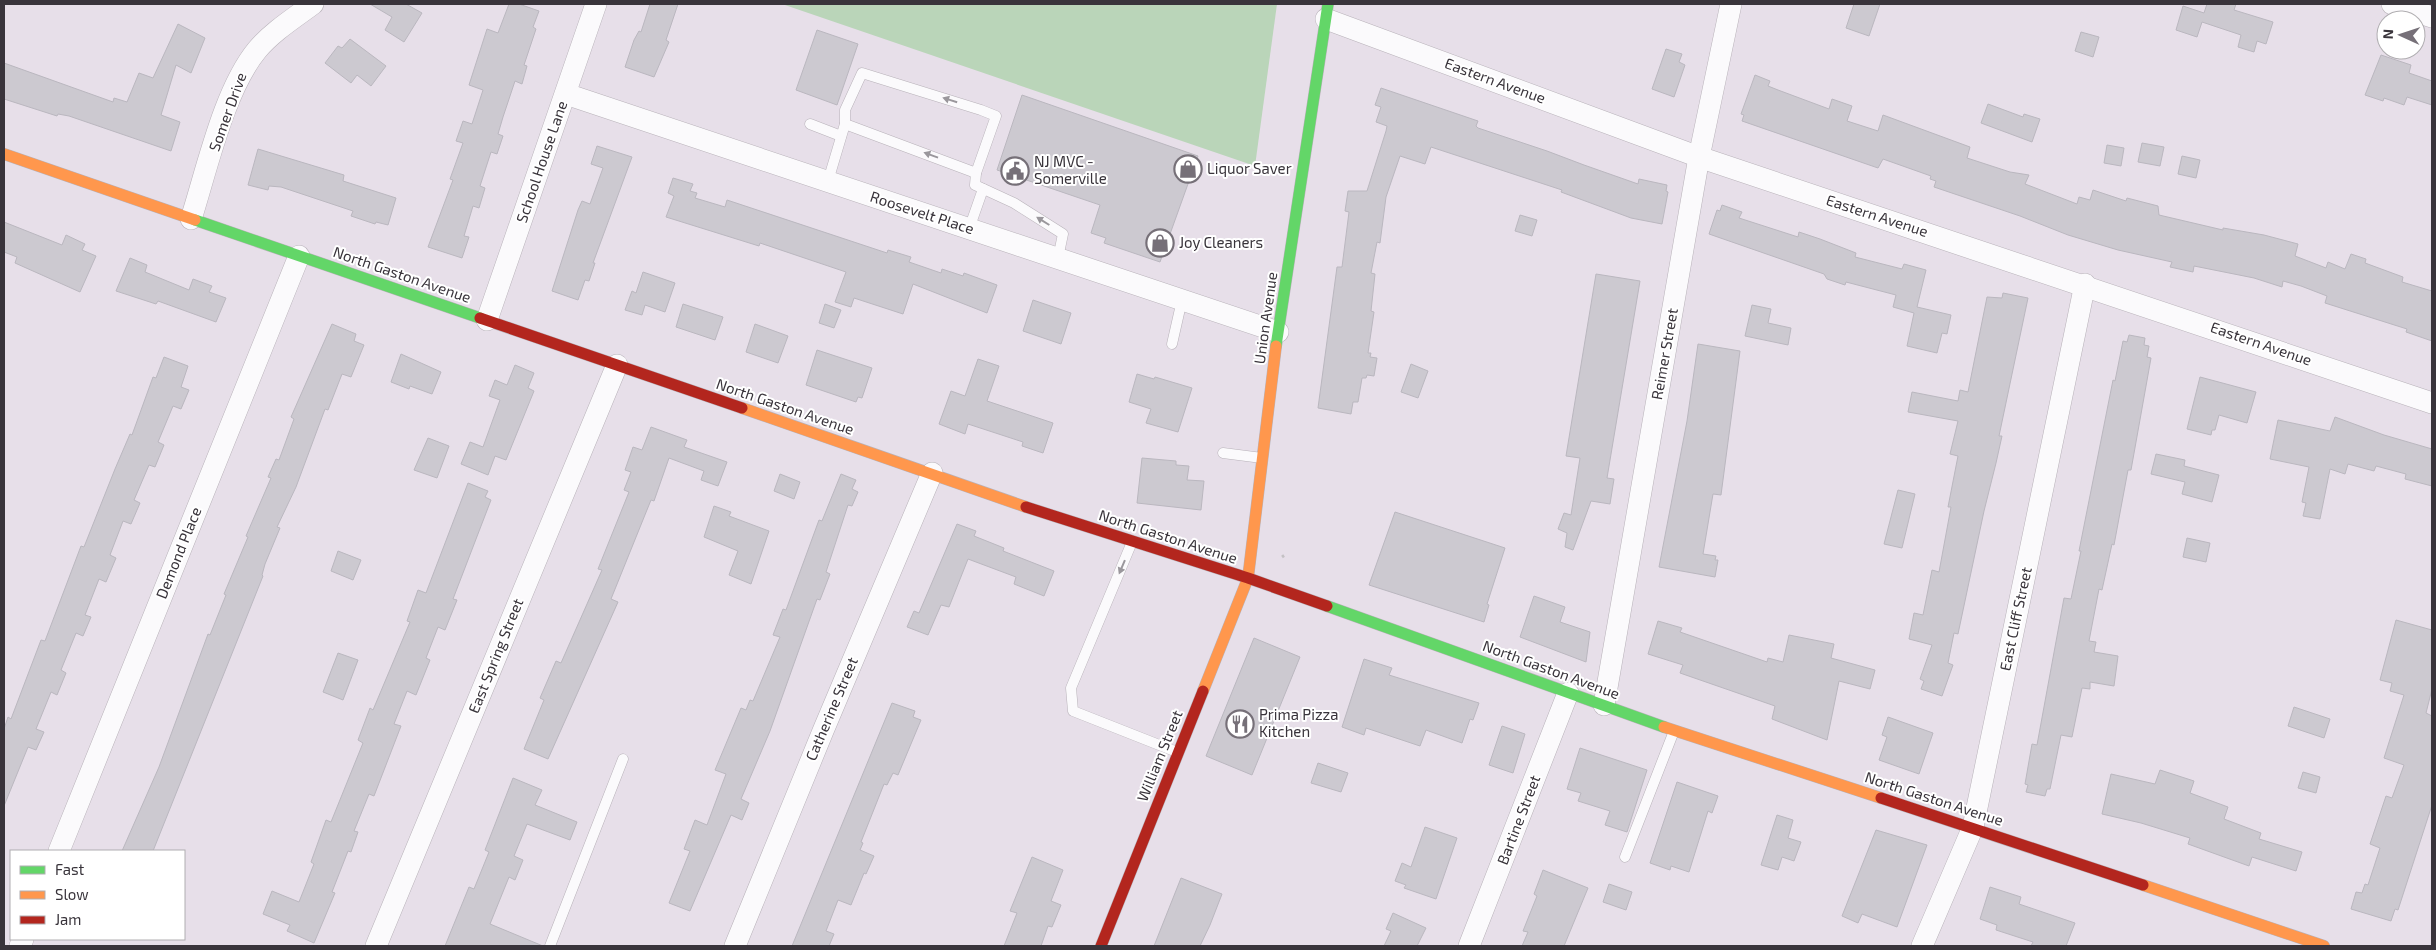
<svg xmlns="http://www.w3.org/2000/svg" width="2436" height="950" viewBox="0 0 2436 950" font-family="'Exo 2',sans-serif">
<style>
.green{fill:#bad5b9}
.building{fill:#ccc9d0;stroke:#bab7bf}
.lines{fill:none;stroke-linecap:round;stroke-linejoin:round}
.lane-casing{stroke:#b8b2b9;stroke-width:11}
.street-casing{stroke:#b8b2b9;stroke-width:22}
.fast-casing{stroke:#b8b2b9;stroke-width:12}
.slow-casing{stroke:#b8b2b9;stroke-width:12}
.jam-casing{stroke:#b8b2b9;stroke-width:12}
.path{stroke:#c4c1c4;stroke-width:3;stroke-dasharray:2.5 2.5;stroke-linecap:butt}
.lane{stroke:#fbfafc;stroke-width:10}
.street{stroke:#fbfafc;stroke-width:21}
.fast{stroke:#63d668;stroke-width:11}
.slow{stroke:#ff974d;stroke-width:11}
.jam{stroke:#b3261e;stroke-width:11}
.oneway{fill:#9a979c}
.labels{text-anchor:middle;stroke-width:4;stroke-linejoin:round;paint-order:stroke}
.street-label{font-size:15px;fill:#39343b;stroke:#fff}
.poi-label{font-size:15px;fill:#39343b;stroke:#fff;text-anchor:start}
</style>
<rect width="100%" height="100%" fill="#e7dfe9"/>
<!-- green -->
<polygon class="green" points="782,4 1277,4 1255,166"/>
<!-- building -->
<g class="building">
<polygon points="370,4 406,4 422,13 404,42 385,30 392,17"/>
<polygon points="509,4 519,4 539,11 533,27 536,29 524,65 527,66 522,84 515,81 503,117 498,134 503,136 497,154 491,152 480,186 485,188 479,208 473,206 464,236 469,237 462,258 428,247 453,180 450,179 463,143 456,141 463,121 472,124 483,90 469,85 487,29 498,33"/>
<polygon points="650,4 678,4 666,40 669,42 654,77 625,67 634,40 639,31 641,32"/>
<polygon points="1854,4 1880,4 1869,36 1846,28"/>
<polygon points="2207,4 2236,4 2234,10 2273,22 2266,44 2257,41 2254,52 2238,47 2241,35 2202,22 2197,37 2176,30 2183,6 2204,13"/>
<polygon points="178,24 205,38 191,73 176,65 161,115 180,122 171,151 69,116 58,114 57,116 4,99 4,63 113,102 114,98 127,102 139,73 153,78"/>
<polygon points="817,30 858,44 837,105 796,90"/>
<polygon points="2081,32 2099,37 2093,57 2075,51"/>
<polygon points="350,39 386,66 371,86 357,75 351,83 325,63 338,46 342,48"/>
<polygon points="1666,49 1682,54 1679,62 1685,65 1674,97 1652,89"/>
<polygon points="2381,55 2411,65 2409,73 2432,81 2432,105 2407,97 2404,105 2384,98 2383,101 2365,95"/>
<polygon points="1755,75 1770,81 1768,86 1778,90 1829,109 1832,99 1852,106 1847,121 1878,131 1883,115 1970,147 1967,158 2010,172 2029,175 2025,184 2077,204 2079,197 2090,200 2093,190 2126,201 2127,198 2158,206 2159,215 2223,230 2223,228 2264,235 2298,244 2295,256 2326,268 2328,262 2345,269 2351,254 2366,259 2365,263 2403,277 2402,282 2432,291 2432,341 2406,332 2407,329 2325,303 2327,296 2301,286 2283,281 2282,287 2254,278 2194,266 2193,272 2170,267 2172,262 2118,250 2068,235 2020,216 1934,187 1936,181 1930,179 1931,176 1883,159 1878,168 1742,121 1744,115 1741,114"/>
<polygon points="1381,88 1478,121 1476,126 1478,128 1547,151 1584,165 1638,184 1639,179 1667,185 1666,191 1668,192 1662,224 1631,218 1561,192 1562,190 1431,147 1425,164 1400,156 1386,197 1380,243 1377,242 1371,273 1375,274 1371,311 1374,312 1368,353 1371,353 1370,357 1377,358 1374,376 1367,375 1366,378 1362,378 1358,402 1353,402 1351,414 1318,408 1337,267 1342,267 1349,212 1345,211 1348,191 1367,191 1386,131 1387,126 1376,122 1381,107 1375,105"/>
<polygon points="1022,95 1198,156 1160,262 1104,243 1106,238 1091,233 1100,205 997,170"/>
<polygon points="1988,104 2023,117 2024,114 2040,119 2032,142 1981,123"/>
<polygon points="2142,143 2164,147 2160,166 2138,162"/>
<polygon points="2107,145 2124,148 2121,166 2104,163"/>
<polygon points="597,146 632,157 593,263 595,263 589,281 585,280 578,300 552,291 578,210 582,201 590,204 603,168 591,164"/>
<polygon points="258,149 344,175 343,181 396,198 388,225 376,222 375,224 351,216 353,211 281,187 269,186 268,190 248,185"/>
<polygon points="2182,156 2200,160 2196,178 2178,174"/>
<polygon points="673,178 693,184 690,191 697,193 695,198 725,207 727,200 887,253 888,250 911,257 909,262 941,273 942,269 963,276 964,273 997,285 987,313 913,284 903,314 854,298 851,307 835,302 846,272 760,243 759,246 666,217 674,196 668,193"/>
<polygon points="1722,205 1742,212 1739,218 1798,237 1799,232 1820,239 1856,253 1855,257 1902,269 1904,264 1926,270 1917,307 1951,315 1947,334 1942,333 1937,353 1907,346 1914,313 1893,307 1896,295 1846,282 1845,285 1827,279 1824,274 1709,234 1717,210 1720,211"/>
<polygon points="1520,215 1537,220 1532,236 1515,231"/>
<polygon points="4,222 62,245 66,235 85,244 82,250 96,256 80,292 15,263 17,257 4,252"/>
<polygon points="130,258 147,265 145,272 189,290 193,279 212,286 209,292 226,298 216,322 158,301 156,304 116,291"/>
<polygon points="643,272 675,283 665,312 645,305 642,315 625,310 632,291 636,293"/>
<polygon points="1596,274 1640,281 1607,478 1614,479 1610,504 1591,501 1573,550 1565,547 1567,533 1558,529 1564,513 1571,515 1580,458 1566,456"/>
<polygon points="2003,293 2028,298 1999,436 2002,436 1996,463 1984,511 1958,634 1954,633 1948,663 1953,665 1942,696 1921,689 1924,681 1920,679 1932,645 1909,639 1914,613 1923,615 1932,570 1939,572 1951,507 1948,507 1958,456 1950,454 1958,421 1908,412 1912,392 1958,401 1960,390 1968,392 1987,297 2002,298"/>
<polygon points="1033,300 1071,313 1061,344 1023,331"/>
<polygon points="683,304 723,317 715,340 676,327"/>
<polygon points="825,304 841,310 834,328 819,323"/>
<polygon points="1752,305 1771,309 1768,323 1791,328 1788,345 1745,336"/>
<polygon points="332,324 356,334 354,341 364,345 351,377 342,374 328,410 325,409 296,487 277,527 280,528 265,564 262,575 263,576 153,851 122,851 159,767 208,634 210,635 226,595 224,594 248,537 246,536 271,478 268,477 276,459 279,460 294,419 291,417"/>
<polygon points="755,324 788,336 778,363 746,352"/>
<polygon points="2129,335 2145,338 2144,345 2149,346 2147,357 2151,358 2131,470 2128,470 2114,545 2112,544 2102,590 2099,589 2089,641 2096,642 2094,652 2118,656 2114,686 2090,682 2090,689 2082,688 2072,737 2061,735 2050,789 2047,789 2045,796 2026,792 2028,785 2025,784 2032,744 2037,745 2064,598 2071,599 2081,551 2079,551 2113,380 2115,381 2123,341 2127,342"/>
<polygon points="1698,344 1740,351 1721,495 1713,494 1703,554 1716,556 1715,560 1718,560 1715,577 1659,567 1687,421"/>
<polygon points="817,350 872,368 862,398 858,397 856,402 806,385"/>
<polygon points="401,354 441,372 432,394 410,386 409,389 391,382"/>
<polygon points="164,357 188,366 181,387 189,390 181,409 173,406 158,442 164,445 155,467 149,465 134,500 140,503 131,524 123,521 110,555 116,558 106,582 99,579 85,615 91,617 83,636 76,633 61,670 66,673 57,695 51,692 36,729 44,732 36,750 28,747 4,806 4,729 8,717 11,719 41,640 45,641 81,546 84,547 115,469 130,434 132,435 153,377 156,378"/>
<polygon points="978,359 999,366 987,401 1053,423 1043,453 1022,446 1023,442 968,424 965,434 939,424 951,391 965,396"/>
<polygon points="1411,364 1428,371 1418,398 1401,392"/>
<polygon points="515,365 534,373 528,388 534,391 506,460 495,456 488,475 461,464 470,442 483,447 500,400 489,396 495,380 507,385"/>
<polygon points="1137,374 1154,379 1155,377 1192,388 1178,432 1146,423 1151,409 1129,402"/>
<polygon points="2200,377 2256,392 2247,423 2219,415 2215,430 2212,430 2211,435 2187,429"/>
<polygon points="2335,417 2384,435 2432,449 2432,486 2405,479 2406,474 2376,466 2374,471 2348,464 2345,474 2330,469 2320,519 2303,516 2306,503 2302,502 2309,467 2270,459 2278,420 2330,431"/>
<polygon points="651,427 687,440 684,447 727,462 718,486 701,480 704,471 669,458 654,501 651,500 611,599 618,602 548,759 524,749 544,700 540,698 556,661 561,663 602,570 598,569 629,492 624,490 631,472 625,470 633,447 642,450"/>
<polygon points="428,438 449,446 437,478 414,470"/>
<polygon points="2156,454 2185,460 2184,466 2219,475 2212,502 2182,494 2185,482 2151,474"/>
<polygon points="1142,458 1176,461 1176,465 1189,466 1187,480 1204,481 1201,510 1137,503"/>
<polygon points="780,474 800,482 794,499 774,491"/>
<polygon points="841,474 856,480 852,489 858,492 852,506 848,505 826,572 830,574 820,600 817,599 770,731 741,799 749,803 742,820 731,815 690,911 669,903 690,851 684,849 695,820 707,825 726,774 715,770 741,708 746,710 750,700 753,701 780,637 773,635 783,609 786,610 819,520 822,521"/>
<polygon points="468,483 488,491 485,497 491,500 453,599 457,600 445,630 438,627 426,658 430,660 416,695 407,691 394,724 401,726 374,796 369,794 354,831 358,832 351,852 348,851 332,892 335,893 314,943 287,931 290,925 263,914 272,891 299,902 314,864 311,862 326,820 331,822 363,743 358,740 370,708 373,710 410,622 407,621 418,590 426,593"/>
<polygon points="1898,490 1915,494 1902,548 1884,544"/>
<polygon points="714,506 731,512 729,516 769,531 751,584 729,575 738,551 704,537"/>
<polygon points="1395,512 1505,548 1487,604 1489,605 1484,622 1369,585"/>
<polygon points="957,524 976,531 974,536 1004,548 1003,551 1054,571 1044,596 1014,584 1016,577 968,559 949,607 941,605 928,635 907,627 914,611 919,613"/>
<polygon points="2187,538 2210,543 2206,562 2183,557"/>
<polygon points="338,551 361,560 353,580 331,571"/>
<polygon points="1534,596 1565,607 1560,622 1590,632 1586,662 1520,637"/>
<polygon points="2396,620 2432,630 2432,689 2426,713 2432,716 2432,805 2398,910 2395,909 2391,921 2351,909 2356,892 2362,893 2365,884 2368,885 2380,848 2370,844 2386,796 2392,798 2404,765 2384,758 2404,695 2390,691 2392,683 2380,680"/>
<polygon points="1658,621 1682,628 1680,632 1767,662 1768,658 1783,662 1789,635 1834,644 1831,658 1875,670 1870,689 1839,681 1827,740 1772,719 1775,706 1680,673 1683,665 1648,654"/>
<polygon points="1254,638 1300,657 1252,775 1206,756"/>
<polygon points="338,653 358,660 343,700 323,692"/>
<polygon points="1364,659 1392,668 1389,675 1479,703 1473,720 1470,719 1462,743 1426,730 1420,746 1366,728 1364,735 1342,727"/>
<polygon points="892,703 915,711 913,717 921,720 898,775 893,773 887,785 884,784 861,842 863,843 860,850 874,856 866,874 864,873 851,905 838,900 826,931 834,934 829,946 792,946"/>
<polygon points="2294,707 2330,719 2324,738 2288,726"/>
<polygon points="1888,717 1933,733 1919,774 1879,760 1887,737 1882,735"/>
<polygon points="1502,726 1525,734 1513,773 1489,765"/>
<polygon points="1580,748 1647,770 1627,832 1605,825 1610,811 1578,801 1581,793 1567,789"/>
<polygon points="1318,763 1348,773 1341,792 1311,783"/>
<polygon points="2160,770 2194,781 2190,793 2228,807 2224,819 2261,833 2259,839 2302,852 2296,871 2252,857 2249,866 2188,844 2190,838 2141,823 2102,814 2111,774 2155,784"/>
<polygon points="2303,772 2320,777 2316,793 2298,788"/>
<polygon points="513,778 542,790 535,805 577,822 570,840 527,824 514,856 523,860 515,880 509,877 490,924 543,946 445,946 469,887 474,889 489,852 485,850"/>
<polygon points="1677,782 1718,796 1712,813 1708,811 1689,872 1671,866 1670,870 1650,863"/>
<polygon points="1777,815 1793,820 1788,838 1801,842 1794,861 1782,857 1778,870 1761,865"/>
<polygon points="1425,827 1457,838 1436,899 1404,888 1406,885 1395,881 1402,863 1411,867"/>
<polygon points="1876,830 1927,845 1897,927 1862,914 1858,923 1842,916"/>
<polygon points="1032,857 1063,870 1051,901 1061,905 1052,927 1048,926 1041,946 1004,946 1017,913 1010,911"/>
<polygon points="1543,870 1588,888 1564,946 1522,946 1528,932 1523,931 1537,896 1534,894"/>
<polygon points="1181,878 1222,894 1210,925 1200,946 1154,946"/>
<polygon points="1609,884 1632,892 1626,910 1603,902"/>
<polygon points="1990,887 2021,897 2019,904 2075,923 2066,946 2031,946 2033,942 1996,930 1997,925 1980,919"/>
<polygon points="1393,913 1426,928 1417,946 1384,946 1391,931 1386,929"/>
</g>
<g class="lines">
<!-- lane casing -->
<g class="lane-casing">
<g id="lane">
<polyline points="810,124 841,136"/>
<polyline points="845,124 976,173"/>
<polyline points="828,181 845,124 845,110 862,73 981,110 996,116 976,173 975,185 1014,203 1063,234 1058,258"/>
<polyline points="969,229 983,189"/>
<polyline points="1172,344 1182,300"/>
<polyline points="1223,453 1262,458"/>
<polyline points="1132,542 1071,688 1073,711 1177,752"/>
<polyline points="1625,857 1674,731"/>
<polyline points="550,946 623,759"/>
</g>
</g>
<!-- street casing -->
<g class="street-casing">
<g id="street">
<polyline points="2392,4 2432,17"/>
<polyline points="1326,19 1699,157 2432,403"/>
<polyline points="566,94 1278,332"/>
<path d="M191 219C207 169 224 90 257 50 272 32 294 18 313 4"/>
<polyline points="487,320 596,4"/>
<polyline points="1604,705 1699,157 1731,4"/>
<polyline points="59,851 299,256"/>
<polyline points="20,946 23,939"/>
<polyline points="376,946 617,365"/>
<polyline points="735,946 823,731 932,473"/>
<polyline points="1469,946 1568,693"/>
<polyline points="1922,946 1973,827 2085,284"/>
</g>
</g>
<!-- fast casing -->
<g class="fast-casing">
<g id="fast">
<polyline points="195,220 480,318"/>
<polyline points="1276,346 1328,4"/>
<polyline points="1327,606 1664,727"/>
</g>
</g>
<!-- slow casing -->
<g class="slow-casing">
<g id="slow">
<polyline points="4,154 195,220"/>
<polyline points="742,408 1026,507"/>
<polyline points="1203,691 1248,578 1276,346"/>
<polyline points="1664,727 1881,798"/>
<polyline points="2143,885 2324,946"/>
</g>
</g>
<!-- jam casing -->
<g class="jam-casing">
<g id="jam">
<polyline points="480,318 742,408"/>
<polyline points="1026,507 1248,578 1327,606"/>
<polyline points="1881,798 2143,885"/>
<polyline points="1101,946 1203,691"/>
</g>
</g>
<!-- path -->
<polyline class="path" points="1282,557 1285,555"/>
<!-- lane -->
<use href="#lane" class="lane"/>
<!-- street -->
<use href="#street" class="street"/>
<!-- fast -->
<use href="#fast" class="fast"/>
<!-- slow -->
<use href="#slow" class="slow"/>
<!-- jam -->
<use href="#jam" class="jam"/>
</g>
<!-- one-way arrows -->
<defs><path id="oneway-solid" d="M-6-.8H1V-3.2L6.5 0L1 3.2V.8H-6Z" transform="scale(1.25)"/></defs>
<g class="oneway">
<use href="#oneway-solid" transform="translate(950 100) rotate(-163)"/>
<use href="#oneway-solid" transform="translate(931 155) rotate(-160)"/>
<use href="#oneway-solid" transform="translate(1043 221) rotate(-148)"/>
<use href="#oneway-solid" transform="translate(1122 567) rotate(113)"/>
</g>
<!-- icons -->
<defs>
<g id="shop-ring" transform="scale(1.4375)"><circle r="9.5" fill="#fff" stroke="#767078" stroke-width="1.5"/><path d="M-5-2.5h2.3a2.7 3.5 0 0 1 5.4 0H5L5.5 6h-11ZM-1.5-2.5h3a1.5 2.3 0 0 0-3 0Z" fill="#767078"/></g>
<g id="civic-ring" transform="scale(1.4375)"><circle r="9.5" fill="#fff" stroke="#767078" stroke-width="1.5"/><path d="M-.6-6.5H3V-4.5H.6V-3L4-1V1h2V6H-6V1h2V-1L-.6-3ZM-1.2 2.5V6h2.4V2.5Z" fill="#767078"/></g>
<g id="restaurant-ring" transform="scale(1.4375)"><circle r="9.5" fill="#fff" stroke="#767078" stroke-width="1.5"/><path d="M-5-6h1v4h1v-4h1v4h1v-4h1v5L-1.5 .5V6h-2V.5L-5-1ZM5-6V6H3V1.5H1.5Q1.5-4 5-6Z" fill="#767078"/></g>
</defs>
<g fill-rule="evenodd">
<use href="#shop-ring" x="1188" y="169"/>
<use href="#civic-ring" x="1015" y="171"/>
<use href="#shop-ring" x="1160" y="243"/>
<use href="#restaurant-ring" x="1240" y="724"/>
</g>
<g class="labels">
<!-- street labels -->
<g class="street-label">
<text transform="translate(1495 81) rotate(20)" y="5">Eastern Avenue</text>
<text transform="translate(228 112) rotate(-70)" y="5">Somer Drive</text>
<text transform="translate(542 162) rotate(-71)" y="5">School House Lane</text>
<text transform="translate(922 213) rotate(18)" y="5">Roosevelt Place</text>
<text transform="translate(1877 216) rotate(18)" y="5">Eastern Avenue</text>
<text transform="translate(402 275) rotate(19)" y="5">North Gaston Avenue</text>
<text transform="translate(1266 318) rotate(-82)" y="5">Union Avenue</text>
<text transform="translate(2261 344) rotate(19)" y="5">Eastern Avenue</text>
<text transform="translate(1665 354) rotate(-80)" y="5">Reimer Street</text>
<text transform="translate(785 407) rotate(19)" y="5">North Gaston Avenue</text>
<text transform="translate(1168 537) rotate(18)" y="5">North Gaston Avenue</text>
<text transform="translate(179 553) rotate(-68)" y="5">Demond Place</text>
<text transform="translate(2016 619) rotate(-78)" y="5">East Cliff Street</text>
<text transform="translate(496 656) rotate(-68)" y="5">East Spring Street</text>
<text transform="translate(1551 670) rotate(20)" y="5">North Gaston Avenue</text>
<text transform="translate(832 709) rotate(-67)" y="5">Catherine Street</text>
<text transform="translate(1160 756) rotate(-68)" y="5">William Street</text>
<text transform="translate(1934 799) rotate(18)" y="5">North Gaston Avenue</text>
<text transform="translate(1519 820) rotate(-69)" y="5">Bartine Street</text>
</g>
<!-- poi labels -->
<g class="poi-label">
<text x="1034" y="167">NJ MVC -<tspan x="1034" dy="17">Somerville</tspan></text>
<text x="1207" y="174">Liquor Saver</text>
<text x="1179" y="248">Joy Cleaners</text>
<text x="1259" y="720">Prima Pizza<tspan x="1259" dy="17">Kitchen</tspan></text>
</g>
</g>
<!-- border -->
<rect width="2436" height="950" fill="none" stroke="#39343b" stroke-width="10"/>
<!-- legend -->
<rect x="10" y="850" width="175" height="90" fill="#ffffff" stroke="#b0aeb1"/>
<rect x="20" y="866" width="25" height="8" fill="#63d668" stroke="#b0aeb1"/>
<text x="55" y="875" font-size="15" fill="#39343b">Fast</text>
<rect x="20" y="891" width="25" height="8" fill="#ff974d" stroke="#b0aeb1"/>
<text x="55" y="900" font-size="15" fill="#39343b">Slow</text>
<rect x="20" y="916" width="25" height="8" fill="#b3261e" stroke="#b0aeb1"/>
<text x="55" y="925" font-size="15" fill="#39343b">Jam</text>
<!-- north arrow -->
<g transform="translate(2401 35) rotate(273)"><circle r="24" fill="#ffffff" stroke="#b0aeb1"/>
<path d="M0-4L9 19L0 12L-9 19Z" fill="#767078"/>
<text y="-8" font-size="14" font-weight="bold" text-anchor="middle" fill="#39343b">N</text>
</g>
</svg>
